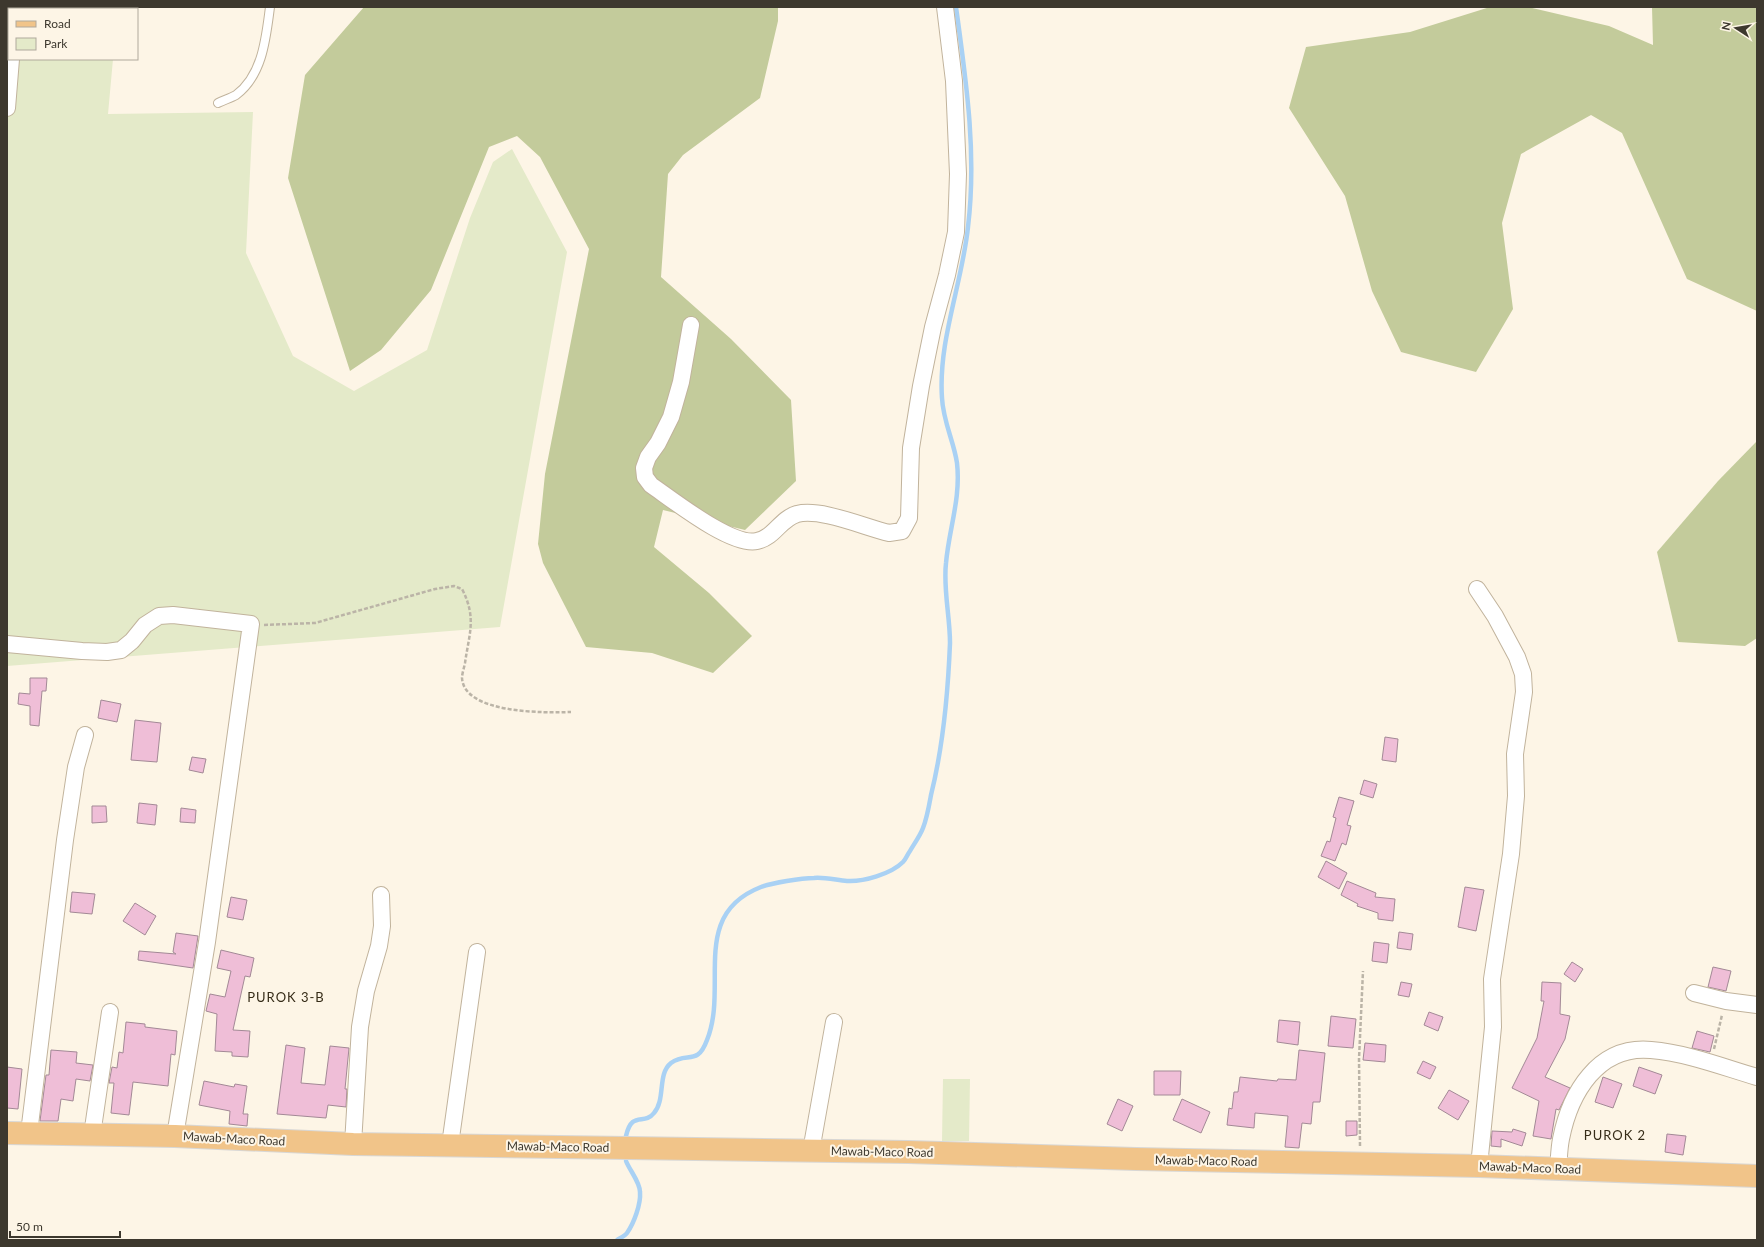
<svg xmlns="http://www.w3.org/2000/svg" width="1764" height="1247" viewBox="0 0 1764 1247" font-family="Lato,sans-serif">
<style>
.green{fill:#e4eac9}
.forest{fill:#c3cb9b}
.lines{fill:none;stroke-linecap:round;stroke-linejoin:round}
.stream{stroke:#a9d1f4;stroke-width:4.5}
.building{fill:#efbed7;stroke:#a38996}
.service-casing{stroke:#c1b39c;stroke-width:10}
.minor-casing{stroke:#c1b39c;stroke-width:18}
.primary-casing{stroke:#d8d7d5;stroke-width:24}
.path{stroke:#bbb4a7;stroke-width:2.5;stroke-dasharray:4 2;stroke-linecap:butt}
.service{stroke:#fff;stroke-width:8}
.minor{stroke:#fff;stroke-width:16}
.primary{stroke:#f1c489;stroke-width:22}
.labels{text-anchor:middle;stroke-width:4;stroke-linejoin:round;paint-order:stroke}
.street-label{font-size:12px;fill:#3d382e;stroke:#fdf5e6}
.neighbourhood-label{font-size:13px;letter-spacing:1px;fill:#362c18;stroke:#fdf5e6}
</style>
<rect width="100%" height="100%" fill="#fdf5e6"/>
<!-- green -->
<g class="green">
<polygon points="7,7 117,7 117,9 9,9 9,59 113,59 108,114 253,112 246,253 293,356 354,391 427,350 470,218 493,162 512,149 567,252 500,627 7,666"/>
<polygon points="943,1079 970,1079 969,1141 942,1141"/>
</g>
<!-- forest -->
<g class="forest">
<polygon points="364,7 778,7 778,21 760,98 683,155 668,174 661,277 731,339 791,400 796,481 745,530 663,510 654,547 709,593 752,636 713,673 652,653 586,647 543,563 538,544 545,474 589,249 540,157 517,136 489,147 431,290 381,350 350,371 288,178 305,75"/>
<polygon points="1490,7 1528,7 1609,26 1653,45 1652,7 1757,7 1757,311 1687,279 1622,133 1591,115 1521,154 1502,223 1513,309 1476,372 1401,352 1372,291 1345,196 1289,108 1306,47 1410,32"/>
<polygon points="1757,441 1757,638 1745,646 1678,642 1657,552 1718,481"/>
</g>
<g class="lines">
<!-- stream -->
<g class="stream">
<path d="M626 1136C632 1110 644 1126 654 1113 666 1099 657 1074 671 1063 687 1051 697 1067 707 1040 729 986 689 915 761 887 772 883 801 878 814 878 824 877 836 880 847 881 863 882 891 874 903 862 906 859 907 855 910 851 914 844 920 836 923 828 927 818 929 806 931 795 943 747 948 693 950 643 950 616 943 589 946 563 949 529 961 498 957 463 954 442 943 421 942 398 938 341 962 284 968 227 977 153 966 80 956 7"/>
<path d="M617 1240C620 1238 625 1236 627 1233 634 1223 641 1204 640 1192 640 1182 630 1171 626 1161"/>
</g>
</g>
<!-- building -->
<g class="building">
<polygon points="30,678 47,678 46,691 42,691 39,726 30,725 30,706 18,704 19,693 30,694"/>
<polygon points="101,700 121,704 117,722 98,718"/>
<polygon points="135,720 161,723 157,762 131,760"/>
<polygon points="1385,737 1398,739 1396,762 1382,760"/>
<polygon points="192,757 206,759 203,773 189,770"/>
<polygon points="1364,780 1377,784 1373,798 1360,794"/>
<polygon points="1339,797 1354,801 1347,825 1351,826 1346,845 1342,843 1335,861 1321,856 1327,841 1330,842 1336,818 1333,817"/>
<polygon points="139,803 157,805 155,825 137,823"/>
<polygon points="92,806 106,806 107,822 92,823"/>
<polygon points="181,808 196,810 195,823 180,822"/>
<polygon points="1326,861 1347,873 1339,889 1318,877"/>
<polygon points="1347,881 1376,893 1375,897 1395,899 1393,921 1378,919 1378,913 1357,906 1358,904 1341,895"/>
<polygon points="1465,887 1484,890 1476,931 1458,927"/>
<polygon points="72,892 95,894 92,914 70,912"/>
<polygon points="231,897 247,900 243,920 227,917"/>
<polygon points="135,903 156,916 145,935 123,921"/>
<polygon points="1399,932 1413,934 1411,950 1397,948"/>
<polygon points="176,933 198,936 193,968 138,960 139,951 176,954 173,952"/>
<polygon points="1374,942 1389,944 1387,963 1372,961"/>
<polygon points="221,950 254,958 250,977 245,976 233,1030 250,1031 248,1057 232,1056 232,1052 215,1051 217,1014 206,1011 210,994 225,997 231,971 217,968"/>
<polygon points="1572,962 1583,969 1575,982 1564,974"/>
<polygon points="1713,967 1731,971 1726,991 1708,987"/>
<polygon points="1401,982 1412,984 1409,997 1398,995"/>
<polygon points="1542,982 1561,983 1560,1014 1570,1016 1565,1039 1545,1077 1570,1088 1559,1110 1556,1109 1551,1139 1533,1136 1539,1101 1512,1088 1537,1038 1544,1001 1541,1001"/>
<polygon points="1429,1012 1443,1017 1438,1031 1424,1025"/>
<polygon points="1331,1016 1356,1019 1353,1048 1328,1046"/>
<polygon points="1279,1020 1300,1022 1298,1045 1277,1042"/>
<polygon points="126,1022 145,1024 145,1027 177,1031 175,1055 171,1054 168,1086 133,1082 129,1115 111,1113 114,1083 109,1083 112,1067 117,1068 119,1052 123,1053"/>
<polygon points="1697,1031 1714,1036 1710,1052 1692,1048"/>
<polygon points="1365,1043 1386,1045 1385,1062 1363,1060"/>
<polygon points="286,1045 305,1048 301,1083 325,1085 330,1046 349,1048 345,1089 347,1089 346,1107 328,1105 326,1118 277,1114"/>
<polygon points="51,1050 77,1052 76,1063 93,1065 90,1081 76,1079 73,1101 61,1099 58,1121 40,1121 46,1075 49,1075"/>
<polygon points="1299,1050 1325,1053 1320,1102 1313,1102 1311,1124 1302,1123 1299,1148 1285,1147 1288,1116 1255,1113 1254,1128 1227,1125 1229,1108 1232,1109 1234,1092 1238,1092 1240,1077 1277,1081 1278,1079 1296,1080"/>
<polygon points="1423,1061 1436,1067 1430,1079 1417,1073"/>
<polygon points="7,1067 22,1069 18,1109 7,1108"/>
<polygon points="1639,1067 1662,1075 1655,1094 1633,1086"/>
<polygon points="1154,1071 1181,1071 1180,1095 1154,1095"/>
<polygon points="1603,1077 1622,1084 1613,1108 1595,1102"/>
<polygon points="204,1081 234,1087 235,1084 247,1086 243,1114 248,1114 247,1126 229,1124 230,1111 199,1105"/>
<polygon points="1449,1090 1469,1101 1458,1120 1438,1108"/>
<polygon points="1118,1099 1133,1106 1122,1131 1107,1124"/>
<polygon points="1182,1099 1210,1112 1201,1133 1173,1120"/>
<polygon points="1346,1121 1357,1121 1357,1135 1346,1136"/>
<polygon points="1513,1129 1526,1133 1522,1146 1501,1139 1501,1147 1491,1146 1492,1131 1512,1132"/>
<polygon points="1667,1134 1686,1136 1683,1155 1665,1152"/>
</g>
<g class="lines">
<!-- service casing -->
<g class="service-casing">
<path id="service" d="M218 103C224 100 231 98 236 95 263 75 266 37 270 7"/>
</g>
<!-- minor casing -->
<g class="minor-casing">
<g id="minor">
<polyline points="16,9 16,7"/>
<polyline points="7,108 11,59"/>
<path d="M691 325 681 382 671 417 658 443 648 457 644 468 645 477 651 485C673 500 732 547 757 541 775 537 780 519 797 514 821 508 864 527 889 533L902 531 909 518 911 448 921 386 933 327 947 275 956 232 958 174 954 81 945 7"/>
<polyline points="1477,589 1495,616 1517,657 1523,674 1524,692 1515,754 1516,796 1511,854 1492,979 1493,1027 1479,1166"/>
<polyline points="7,644 82,651 107,652 121,650 132,641 145,625 159,616 173,615 251,624 207,942 175,1136"/>
<polyline points="1694,993 1726,1001 1757,1005"/>
<polyline points="29,1133 65,840 76,767 85,735"/>
<polyline points="92,1135 110,1012"/>
<polyline points="353,1144 360,1027 366,991 379,946 382,926 381,895"/>
<polyline points="450,1145 477,952"/>
<polyline points="811,1151 834,1022"/>
<path d="M1558 1169C1559 1159 1559 1149 1561 1139 1570 1093 1598 1045 1651 1050 1687 1053 1723 1067 1757 1077"/>
</g>
</g>
<!-- primary casing -->
<g class="primary-casing">
<polyline id="primary" points="7,1133 175,1136 353,1144 908,1152 1136,1159 1479,1166 1757,1176"/>
</g>
<!-- path -->
<g class="path">
<path d="M264 625 315 623 435 589 454 586 462 589C477 618 469 634 465 663 464 668 462 674 462 678 464 714 546 713 571 712"/>
<polyline points="1714,1049 1722,1015"/>
<polyline points="1360,1146 1359,1059 1363,971"/>
</g>
<!-- service -->
<use href="#service" class="service"/>
<!-- minor -->
<use href="#minor" class="minor"/>
<!-- primary -->
<use href="#primary" class="primary"/>
</g>
<g class="labels">
<!-- street labels -->
<g class="street-label">
<text transform="translate(234 1139) rotate(3)" y="4">Mawab-Maco Road</text>
<text transform="translate(558 1147) rotate(1)" y="4">Mawab-Maco Road</text>
<text transform="translate(882 1152) rotate(1)" y="4">Mawab-Maco Road</text>
<text transform="translate(1206 1161) rotate(1)" y="4">Mawab-Maco Road</text>
<text transform="translate(1530 1168) rotate(2)" y="4">Mawab-Maco Road</text>
</g>
<!-- neighbourhood labels -->
<g class="neighbourhood-label">
<text x="286" y="1002">PUROK 3-B</text>
<text x="1615" y="1140">PUROK 2</text>
</g>
</g>
<!-- border -->
<rect width="1764" height="1247" fill="none" stroke="#3d382e" stroke-width="16"/>
<!-- legend -->
<rect x="8" y="8" width="130" height="52" fill="#fdf5e6" stroke="#b0a99c"/>
<rect x="16" y="21" width="20" height="6" fill="#f1c489" stroke="#b0a99c"/>
<text x="44" y="28" font-size="12" fill="#3d382e">Road</text>
<rect x="16" y="38" width="20" height="12" fill="#e4eac9" stroke="#b0a99c"/>
<text x="44" y="48" font-size="12" fill="#3d382e">Park</text>
<!-- north arrow -->
<g transform="translate(1736 28) rotate(282)" stroke="#fdf5e6" stroke-width="3" paint-order="stroke">
<path d="M0-3L7 15L0 10L-7 15Z" fill="#3d382e"/>
<text y="-6" font-size="11" font-weight="bold" text-anchor="middle" fill="#3d382e">N</text>
</g>
<!-- scale -->
<path d="M10 1231v6h110v-6" fill="none" stroke="#3d382e" stroke-width="2"/>
<text x="16" y="1231" font-size="12" fill="#3d382e" stroke="#fdf5e6" stroke-width="3" paint-order="stroke">50 m</text>
</svg>
